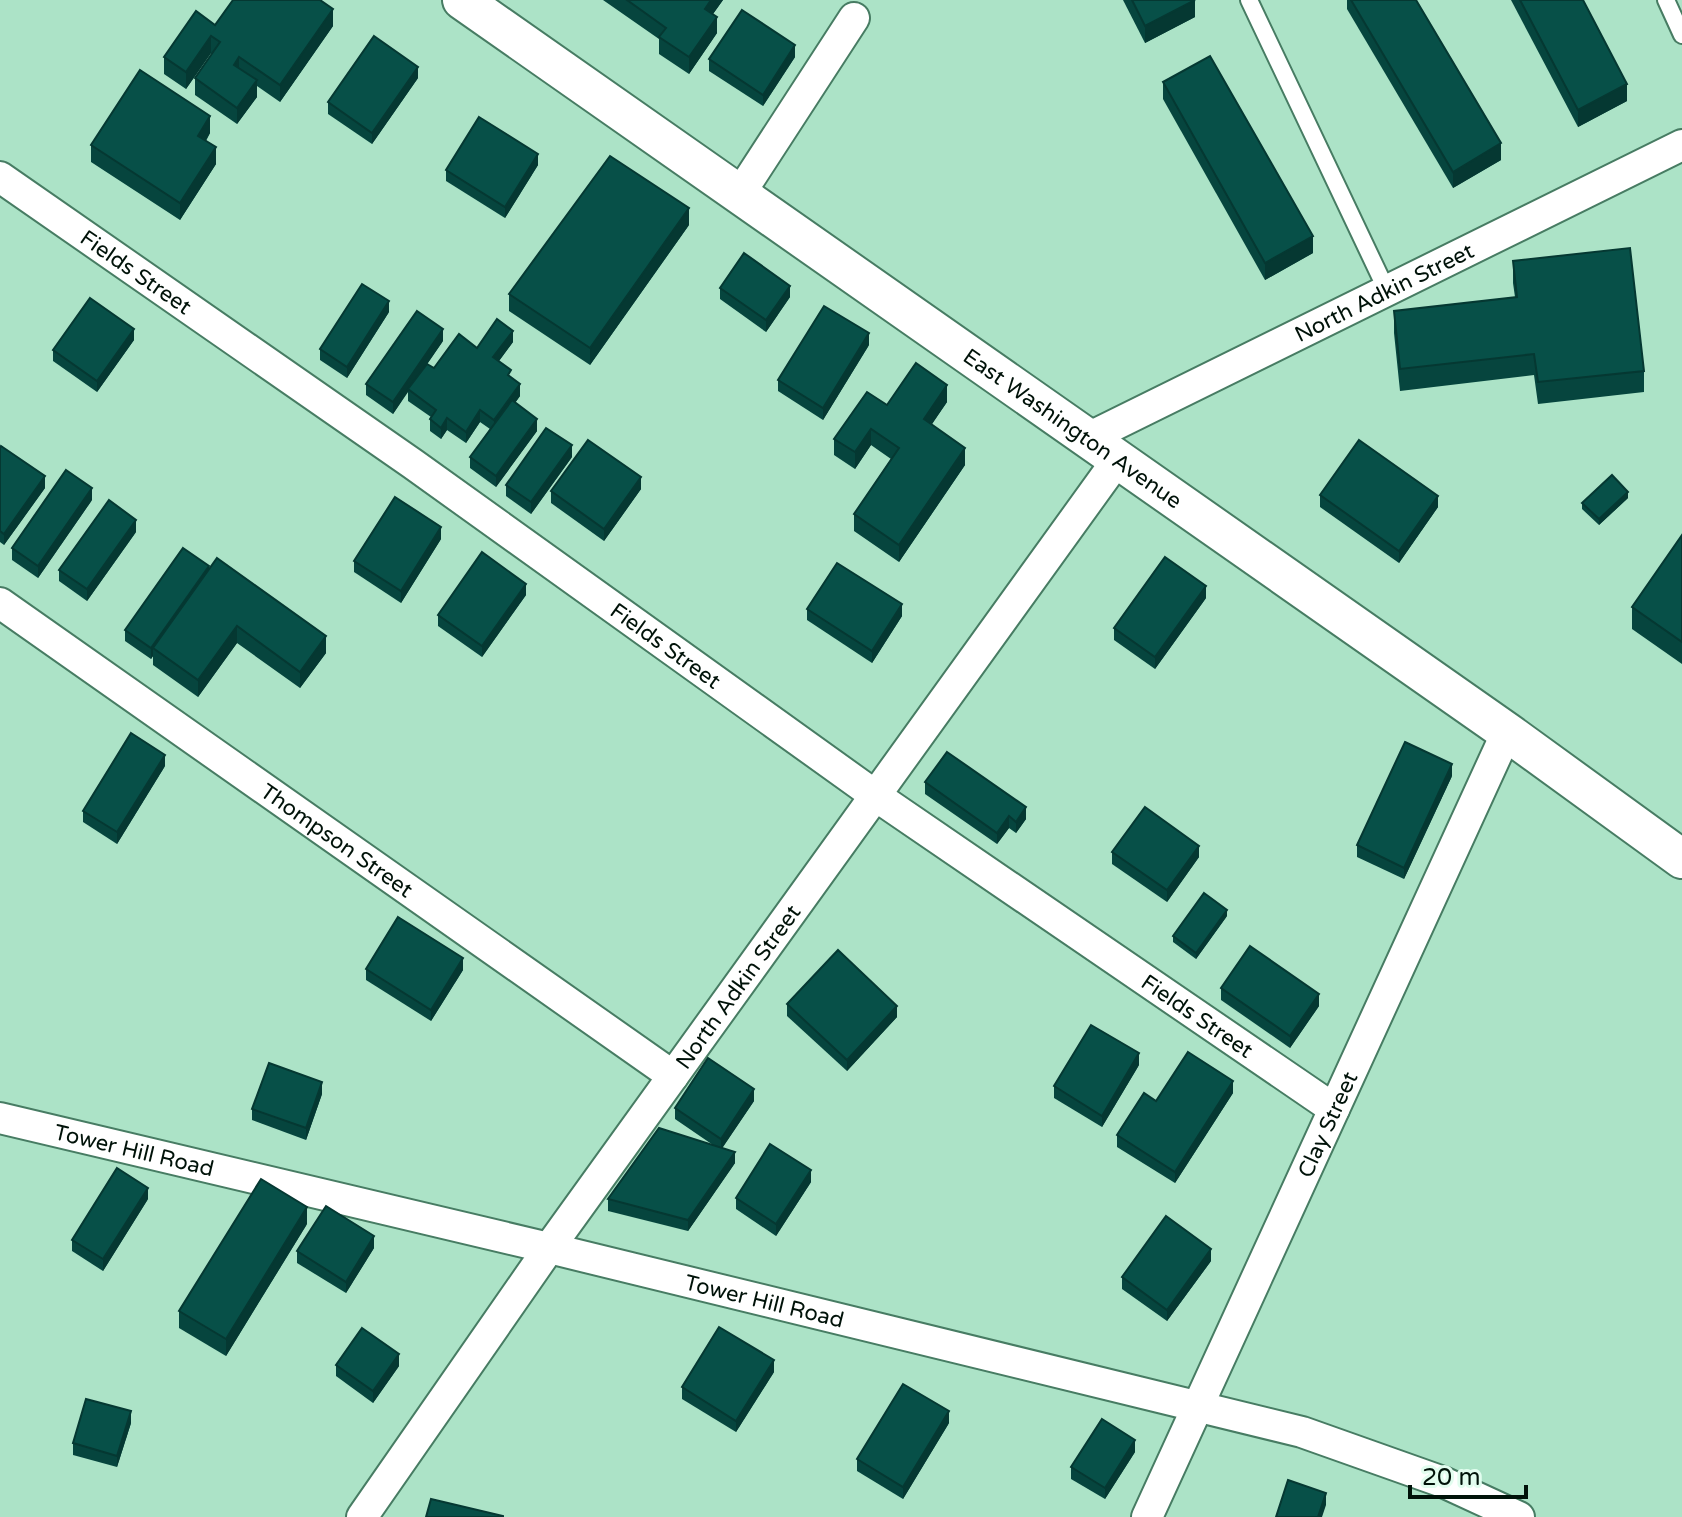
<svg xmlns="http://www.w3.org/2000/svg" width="1682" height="1517" viewBox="0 0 1682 1517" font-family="'Varela Round',sans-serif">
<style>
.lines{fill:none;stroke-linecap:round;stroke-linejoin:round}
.service-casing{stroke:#477c63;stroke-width:20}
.minor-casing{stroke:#477c63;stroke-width:34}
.tertiary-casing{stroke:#477c63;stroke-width:42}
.service{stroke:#fff;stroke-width:16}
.minor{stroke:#fff;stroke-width:30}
.tertiary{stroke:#fff;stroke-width:38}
.wall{fill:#06453e}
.shaded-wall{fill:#053832}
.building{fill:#075048;stroke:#053832;stroke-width:2}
.labels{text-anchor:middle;stroke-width:8;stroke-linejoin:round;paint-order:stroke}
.street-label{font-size:22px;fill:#001209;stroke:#e2fdef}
</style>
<rect width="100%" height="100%" fill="#ace3c7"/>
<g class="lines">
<!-- service casing -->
<g class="service-casing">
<g id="service">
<polyline points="1249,0 1387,291"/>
<polyline points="1666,0 1682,35"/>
</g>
</g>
<!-- minor casing -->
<g class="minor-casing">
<g id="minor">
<path id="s1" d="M0 177 413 464 876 796 1334 1109"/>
<polyline points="739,195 854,18"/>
<path id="s2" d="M1088 438 1682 145"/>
<path id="s3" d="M0 603 673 1076"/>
<path id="s4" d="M0 1118 549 1248 1302 1432 1443 1482 1519 1517"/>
<path id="s5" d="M362 1517 549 1248 1118 459"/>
<path id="s6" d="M1147 1517 1507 732"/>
</g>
</g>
<!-- tertiary casing -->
<g class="tertiary-casing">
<g id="tertiary">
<path id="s7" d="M462 0 1507 732 1682 859"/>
</g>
</g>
<!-- service -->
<use href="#service" class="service"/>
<!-- minor -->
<use href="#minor" class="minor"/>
<!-- tertiary -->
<use href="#tertiary" class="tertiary"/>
</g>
<!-- wall -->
<g class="wall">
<polygon points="603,0 723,0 713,14 717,33 689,74 659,54 659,39"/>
<polygon points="1123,0 1195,0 1195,17 1145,43"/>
<polygon points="1347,0 1416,0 1501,160 1453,188 1347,9"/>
<polygon points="1511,0 1583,0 1627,101 1578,127"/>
<polygon points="215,25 333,26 280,102 257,86 257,97 237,124 195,95 195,78 212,54 211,53 186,89 164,74 164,57"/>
<polygon points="795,57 763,106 709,71 709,59"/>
<polygon points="418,78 372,144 328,114 328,102"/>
<polygon points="1163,82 1313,253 1265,280 1163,99"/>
<polygon points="210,133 206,141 216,164 180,220 91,162 91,145"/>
<polygon points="538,165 505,218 446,181 446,170"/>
<polygon points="689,225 590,365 509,311 509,294"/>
<polygon points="1513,261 1644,371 1644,392 1538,404 1534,375 1400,391 1394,333 1394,311 1515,297 1513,283"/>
<polygon points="720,288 790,297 766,332 720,299"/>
<polygon points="389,312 347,378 320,360 320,349"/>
<polygon points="134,340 97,392 53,361 53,350"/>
<polygon points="443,341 427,364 434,368 477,348 513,342 499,361 511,378 520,396 515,403 537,431 496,487 470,468 470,457 490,429 480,422 466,443 447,430 441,439 430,431 430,419 431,417 408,401 408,391 393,414 366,395 366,384"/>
<polygon points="869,345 823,420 778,391 778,380"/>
<polygon points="947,402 931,425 965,465 899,562 854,531 854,514 891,459 871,445 855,469 834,455 834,439 887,405"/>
<polygon points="0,448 45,488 4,545 0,542"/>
<polygon points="572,457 531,514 506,496 506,485"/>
<polygon points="641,489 604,541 551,503 551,491"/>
<polygon points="1320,495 1438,507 1399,563 1320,507"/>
<polygon points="1628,498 1599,525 1582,509 1582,503"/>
<polygon points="92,500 38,578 12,560 12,548"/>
<polygon points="136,532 87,601 59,581 59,570"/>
<polygon points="1682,535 1682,664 1632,629 1632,607"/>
<polygon points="441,539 401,603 354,572 354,561"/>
<polygon points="209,570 326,653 300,688 237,643 198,697 153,665 153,656 151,659 125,641 125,630"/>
<polygon points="526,595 482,657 438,626 438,615"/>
<polygon points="1206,598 1155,669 1114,640 1114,628"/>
<polygon points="807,609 902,616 872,663 807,620"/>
<polygon points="165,766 117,844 83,822 83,811"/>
<polygon points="1452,776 1404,879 1357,857 1357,845"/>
<polygon points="925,782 1026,819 1016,833 1009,828 997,844 925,794"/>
<polygon points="1112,852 1199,857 1167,902 1112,864"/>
<polygon points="1227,916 1196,959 1173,942 1173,936"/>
<polygon points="366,969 463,970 431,1021 366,980"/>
<polygon points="1221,988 1319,1006 1290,1048 1221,1000"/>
<polygon points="787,1004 897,1017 847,1071 787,1016"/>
<polygon points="1139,1065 1102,1127 1054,1098 1054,1086"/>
<polygon points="1233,1093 1175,1183 1117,1147 1117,1135 1156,1101"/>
<polygon points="322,1094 306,1140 252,1120 252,1109"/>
<polygon points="754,1101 722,1148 735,1163 688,1231 608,1211 608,1199 713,1145 675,1119 675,1108"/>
<polygon points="811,1182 776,1236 736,1209 736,1198"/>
<polygon points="148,1199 103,1271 72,1251 72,1240"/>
<polygon points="307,1224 226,1356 179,1328 179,1311"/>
<polygon points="374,1248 346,1293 297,1263 297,1251"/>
<polygon points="1211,1261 1167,1321 1122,1289 1122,1277"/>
<polygon points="336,1365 399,1366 373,1403 336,1376"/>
<polygon points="774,1372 736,1432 682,1399 682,1387"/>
<polygon points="131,1423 117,1467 73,1455 73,1443"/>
<polygon points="949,1423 903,1499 857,1471 857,1459"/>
<polygon points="1135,1452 1105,1499 1071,1479 1071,1467"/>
</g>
<!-- shaded-wall -->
<g class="shaded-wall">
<polygon points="711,0 723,0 705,25 705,9"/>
<polygon points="1195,0 1195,17 1145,43 1145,26"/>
<polygon points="333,9 333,26 280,102 280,85"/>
<polygon points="717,17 717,33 689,74 689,57"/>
<polygon points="211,36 211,53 186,89 186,72"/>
<polygon points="795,45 795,57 763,106 763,95"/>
<polygon points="239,57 239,73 234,65"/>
<polygon points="418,67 418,78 372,144 372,133"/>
<polygon points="257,80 257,97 237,124 237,108"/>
<polygon points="1627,84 1627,101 1578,127 1578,110"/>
<polygon points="210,116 210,133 198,153 198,136"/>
<polygon points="1501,143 1501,160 1453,188 1453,172"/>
<polygon points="216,147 216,164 180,220 180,203"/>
<polygon points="538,154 538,165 505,218 505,207"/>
<polygon points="689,208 689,225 590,365 590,348"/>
<polygon points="1313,236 1313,253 1265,280 1265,263"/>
<polygon points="790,286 790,297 766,332 766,320"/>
<polygon points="389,301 389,312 347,378 347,367"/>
<polygon points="134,329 134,340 97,392 97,381"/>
<polygon points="443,329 443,341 393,414 393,402"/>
<polygon points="513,331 513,342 493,369 493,357"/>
<polygon points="869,333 869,345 823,420 823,408"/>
<polygon points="520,384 520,396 494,431 494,420"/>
<polygon points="947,385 947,402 924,436 924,419"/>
<polygon points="480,410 480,422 466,443 466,432"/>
<polygon points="447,418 447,430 441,439 441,428"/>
<polygon points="537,419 537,431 496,487 496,476"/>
<polygon points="871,429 871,445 855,469 855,452"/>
<polygon points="572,445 572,457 531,514 531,502"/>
<polygon points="965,448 965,465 899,562 899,545"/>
<polygon points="45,476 45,488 4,545 4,534"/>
<polygon points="641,477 641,489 604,541 604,529"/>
<polygon points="92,488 92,500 38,578 38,566"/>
<polygon points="1628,492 1628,498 1599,525 1599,519"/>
<polygon points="1438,496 1438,507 1399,563 1399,551"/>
<polygon points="136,520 136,532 87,601 87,589"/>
<polygon points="441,527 441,539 401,603 401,591"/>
<polygon points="209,566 209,578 153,648 153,656 151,659 151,648"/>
<polygon points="526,584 526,595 482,657 482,646"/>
<polygon points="1206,586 1206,598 1155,669 1155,657"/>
<polygon points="902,604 902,616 872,663 872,651"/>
<polygon points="237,626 237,643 198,697 198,680"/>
<polygon points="326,636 326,653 300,688 300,672"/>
<polygon points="165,755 165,766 117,844 117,832"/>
<polygon points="1452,764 1452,776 1404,879 1404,868"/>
<polygon points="1026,807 1026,819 1016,833 1016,822"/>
<polygon points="1009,816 1009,828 997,844 997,833"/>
<polygon points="1199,846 1199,857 1167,902 1167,890"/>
<polygon points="1227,910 1227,916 1196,959 1196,953"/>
<polygon points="463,958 463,970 431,1021 431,1010"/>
<polygon points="1319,994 1319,1006 1290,1048 1290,1036"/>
<polygon points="897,1006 897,1017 847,1071 847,1060"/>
<polygon points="1139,1053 1139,1065 1102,1127 1102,1116"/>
<polygon points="1233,1081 1233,1093 1175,1183 1175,1172"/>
<polygon points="322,1082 322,1094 306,1140 306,1128"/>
<polygon points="754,1089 754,1101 721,1150 721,1139"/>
<polygon points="735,1152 735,1163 688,1231 688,1220"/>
<polygon points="811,1170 811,1182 776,1236 776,1224"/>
<polygon points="148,1188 148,1199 103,1271 103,1259"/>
<polygon points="307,1207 307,1224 226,1356 226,1339"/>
<polygon points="374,1236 374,1248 346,1293 346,1282"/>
<polygon points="1211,1249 1211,1261 1167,1321 1167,1310"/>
<polygon points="399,1354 399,1366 373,1403 373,1391"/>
<polygon points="774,1360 774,1372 736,1432 736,1421"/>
<polygon points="131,1411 131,1423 117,1467 117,1456"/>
<polygon points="949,1411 949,1423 903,1499 903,1487"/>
<polygon points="1135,1440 1135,1452 1105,1499 1105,1488"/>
<polygon points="1326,1493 1326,1505 1322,1517 1318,1517"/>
</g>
<!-- building -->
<g class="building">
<polygon points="233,0 320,0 333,9 280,85 239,57 234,65 257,80 237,108 195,78 220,42 211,36 186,72 164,57 196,11 215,25"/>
<polygon points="627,0 711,0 705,9 717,17 689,57 659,37 666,28"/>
<polygon points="1132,0 1195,0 1145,26"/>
<polygon points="1351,0 1416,0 1501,143 1453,172"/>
<polygon points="1520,0 1583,0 1627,84 1578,110"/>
<polygon points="742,10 795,45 763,95 709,59"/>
<polygon points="374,36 418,67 372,133 328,102"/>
<polygon points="1210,56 1313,236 1265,263 1163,82"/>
<polygon points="140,70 210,116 198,136 216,147 180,203 91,145"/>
<polygon points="479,117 538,154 505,207 446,170"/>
<polygon points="610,156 689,208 590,348 509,294"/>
<polygon points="1630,248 1644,371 1538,382 1534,354 1400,369 1394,311 1517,297 1513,261"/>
<polygon points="744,253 790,286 766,320 720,288"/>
<polygon points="362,284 389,301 347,367 320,349"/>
<polygon points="90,298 134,329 97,381 53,350"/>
<polygon points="824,306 869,333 823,408 778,380"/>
<polygon points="417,311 443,329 393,402 366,384"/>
<polygon points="497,319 513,331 493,357 511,370 508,375 520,384 494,420 480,410 466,432 447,418 441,428 430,419 436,410 408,389 427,364 434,368 459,334 477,348"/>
<polygon points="916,363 947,385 924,419 965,448 899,545 854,514 899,448 871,429 855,452 834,439 867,392 887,405"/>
<polygon points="512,400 537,419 496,476 470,457"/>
<polygon points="546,428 572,445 531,502 506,485"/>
<polygon points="588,440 641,477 604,529 551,491"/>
<polygon points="1359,440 1438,496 1399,551 1320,495"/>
<polygon points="1,446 45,476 4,534 0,531 0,448"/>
<polygon points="66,470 92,488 38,566 12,548"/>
<polygon points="1612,475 1628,492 1599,519 1582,503"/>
<polygon points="395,497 441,527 401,591 354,561"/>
<polygon points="109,500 136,520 87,589 59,570"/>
<polygon points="1682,535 1682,642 1632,607"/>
<polygon points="183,548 209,566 151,648 125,630"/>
<polygon points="482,552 526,584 482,646 438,615"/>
<polygon points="1165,557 1206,586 1155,657 1114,628"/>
<polygon points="217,558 326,636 300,672 237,626 198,680 153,648"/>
<polygon points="837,563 902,604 872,651 807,609"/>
<polygon points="131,733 165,755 117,832 83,811"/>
<polygon points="1405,742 1452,764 1404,868 1357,845"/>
<polygon points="947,752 1026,807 1016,822 1009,816 997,833 925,782"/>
<polygon points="1145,807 1199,846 1167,890 1112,852"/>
<polygon points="1204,893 1227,910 1196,953 1173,936"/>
<polygon points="398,917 463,958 431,1010 366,969"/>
<polygon points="1250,946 1319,994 1290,1036 1221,988"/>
<polygon points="838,950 897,1006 847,1060 787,1004"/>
<polygon points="1091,1025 1139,1053 1102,1116 1054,1086"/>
<polygon points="1188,1052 1233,1081 1175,1172 1117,1135 1144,1093 1156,1101"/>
<polygon points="708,1058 754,1089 721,1139 675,1108"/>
<polygon points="269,1063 322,1082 306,1128 252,1109"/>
<polygon points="659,1128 735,1152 688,1220 608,1199"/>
<polygon points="770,1144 811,1170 776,1224 736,1198"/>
<polygon points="117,1168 148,1188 103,1259 72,1240"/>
<polygon points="261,1179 307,1207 226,1339 179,1311"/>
<polygon points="326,1206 374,1236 346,1282 297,1251"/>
<polygon points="1166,1216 1211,1249 1167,1310 1122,1277"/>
<polygon points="719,1327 774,1360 736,1421 682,1387"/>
<polygon points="362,1328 399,1354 373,1391 336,1365"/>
<polygon points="903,1384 949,1411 903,1487 857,1459"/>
<polygon points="86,1399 131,1411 117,1456 73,1443"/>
<polygon points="1102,1419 1135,1440 1105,1488 1071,1467"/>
<polygon points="1288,1480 1326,1493 1318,1517 1276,1517"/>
<polygon points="431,1499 503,1516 503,1517 426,1517"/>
</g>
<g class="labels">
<!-- street labels -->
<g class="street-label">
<text dy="8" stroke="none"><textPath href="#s1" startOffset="166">Fields Street</textPath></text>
<text dy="8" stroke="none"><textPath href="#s2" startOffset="330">North Adkin Street</textPath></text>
<text dy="8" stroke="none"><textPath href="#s7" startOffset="746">East Washington Avenue</textPath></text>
<text dy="8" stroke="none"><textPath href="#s1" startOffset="814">Fields Street</textPath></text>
<text dy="8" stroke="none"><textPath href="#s3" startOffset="412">Thompson Street</textPath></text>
<text dy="8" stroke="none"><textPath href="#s5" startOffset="650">North Adkin Street</textPath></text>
<text dy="8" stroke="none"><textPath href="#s1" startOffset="1462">Fields Street</textPath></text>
<text dy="8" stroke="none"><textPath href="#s6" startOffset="432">Clay Street</textPath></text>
<text dy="8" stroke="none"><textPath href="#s4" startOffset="138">Tower Hill Road</textPath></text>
<text dy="8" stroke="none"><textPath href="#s4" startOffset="786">Tower Hill Road</textPath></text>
</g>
</g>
<!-- scale -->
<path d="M1410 1485v12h116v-12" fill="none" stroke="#001209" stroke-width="4"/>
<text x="1422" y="1485" font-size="24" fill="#001209" stroke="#e2fdef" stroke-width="6" paint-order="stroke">20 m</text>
</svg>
